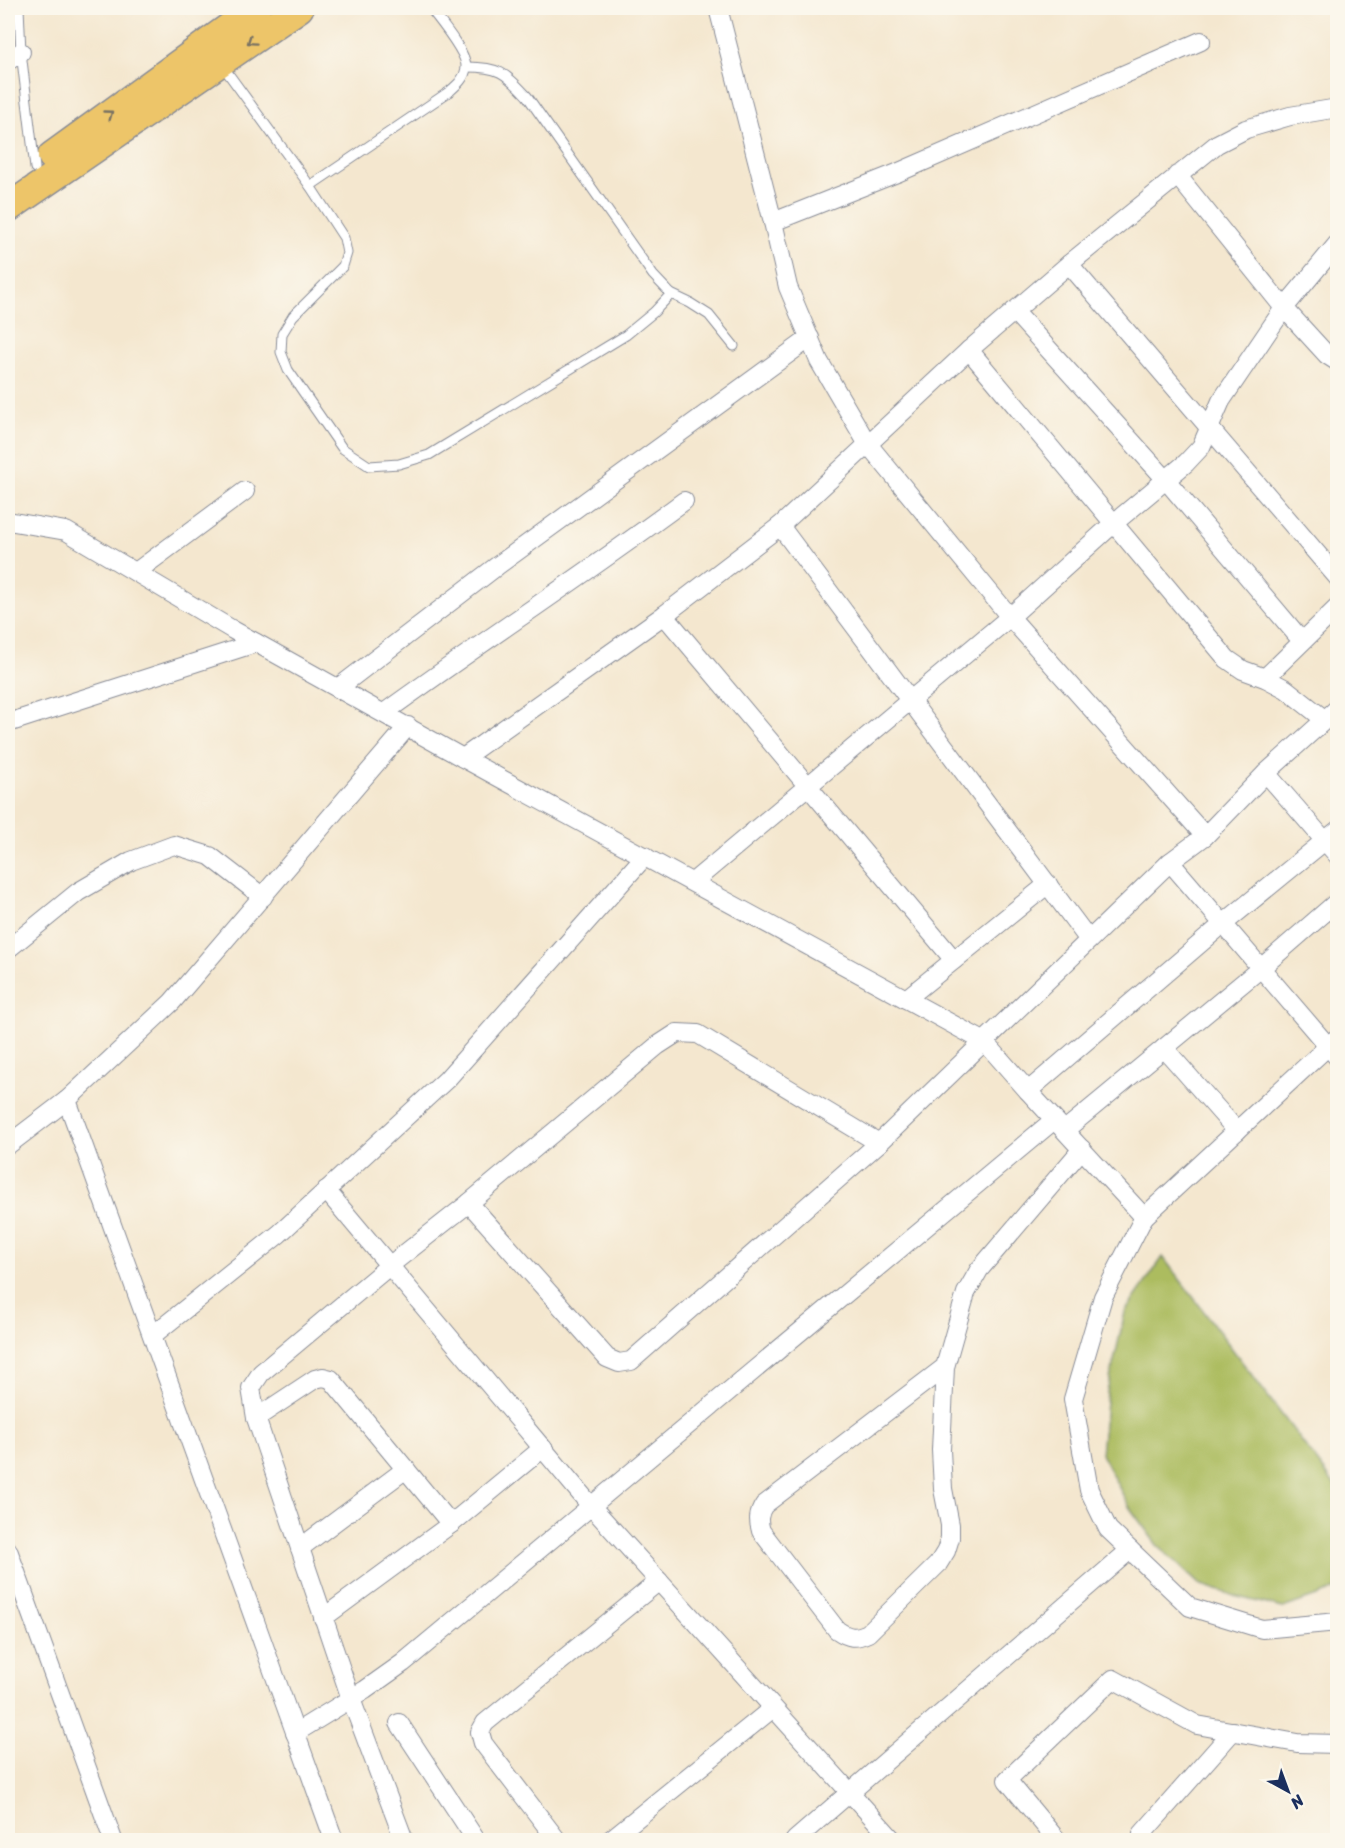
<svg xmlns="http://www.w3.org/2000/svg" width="1345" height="1848" viewBox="0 0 1345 1848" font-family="Sriracha,sans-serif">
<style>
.green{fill:#acbc5f;stroke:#64765e;stroke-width:1.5}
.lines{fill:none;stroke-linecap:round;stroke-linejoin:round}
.service-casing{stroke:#888b96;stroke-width:11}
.minor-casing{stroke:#888b96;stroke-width:20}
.primary-casing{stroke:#888b96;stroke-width:31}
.service{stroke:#fff;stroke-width:9}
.minor{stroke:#fff;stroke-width:18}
.primary{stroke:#edc569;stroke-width:28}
.oneway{stroke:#797263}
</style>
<rect width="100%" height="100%" fill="#fbf7ec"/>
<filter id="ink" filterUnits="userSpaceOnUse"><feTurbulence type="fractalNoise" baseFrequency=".0167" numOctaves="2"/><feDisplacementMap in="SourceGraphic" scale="12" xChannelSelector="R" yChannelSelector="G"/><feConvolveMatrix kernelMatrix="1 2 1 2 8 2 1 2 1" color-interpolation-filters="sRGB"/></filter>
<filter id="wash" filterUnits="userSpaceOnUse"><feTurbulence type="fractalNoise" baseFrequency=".008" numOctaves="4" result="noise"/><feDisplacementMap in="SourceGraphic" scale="24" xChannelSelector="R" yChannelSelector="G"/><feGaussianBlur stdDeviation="1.35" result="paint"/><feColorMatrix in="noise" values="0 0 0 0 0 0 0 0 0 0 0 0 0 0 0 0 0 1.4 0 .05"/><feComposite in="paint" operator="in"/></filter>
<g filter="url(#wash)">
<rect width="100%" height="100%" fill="#f4e7cf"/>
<!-- green -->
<polygon class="green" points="1163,1257 1337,1488 1337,1589 1283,1608 1238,1597 1199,1584 1157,1545 1130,1508 1101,1454 1107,1392 1125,1312"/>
</g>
<g filter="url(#ink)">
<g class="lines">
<!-- service casing -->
<g class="service-casing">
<g id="service">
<polyline points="19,8 21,52 35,168"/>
<polyline points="222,65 310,186 344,238 347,253 343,266 293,316 282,334 281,352 288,370 342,448 369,466 399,464 429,455 626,335 654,312 671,294"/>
<path d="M467 67C500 67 505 73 527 96L653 275 671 294 690 303 709 315 734 346"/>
<path d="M310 186 450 91C457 85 465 78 466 68 468 54 439 20 430 8"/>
</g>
</g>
<!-- minor casing -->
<g class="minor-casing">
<g id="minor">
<polyline points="718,8 773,222 788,287 819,361 867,443 1010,617 1205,836"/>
<polyline points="8,61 21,52"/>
<polyline points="1177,175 1284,308 1327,355 1338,362"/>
<polyline points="773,222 897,173 1201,41"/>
<polyline points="1069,264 1338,578"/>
<polyline points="1014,311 1161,474 1302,641"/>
<polyline points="969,350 1227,659 1243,670 1265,678 1286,689 1324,719"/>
<polyline points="8,521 66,531 233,630 463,758 985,1042 1028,1091 1144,1217 1103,1297 1073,1399 1089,1490 1108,1529 1190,1607 1262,1629 1338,1622"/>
<polyline points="780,526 1089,940"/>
<polyline points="136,572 245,491"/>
<polyline points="664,615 954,960"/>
<polyline points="1265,678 1338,607"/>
<polyline points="338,688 497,566 810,338"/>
<path d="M384 713C483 641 586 574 684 501"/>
<polyline points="8,723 256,643"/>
<polyline points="463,758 664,615 780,526 969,350 1069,264 1217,144 1246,129 1290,116 1338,108"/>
<polyline points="1266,773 1338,856"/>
<polyline points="1170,862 1338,1058"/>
<polyline points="693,882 1010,617 1114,523 1186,463 1201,447 1221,401 1284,308 1338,243"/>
<polyline points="8,949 78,892 131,861 174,845 210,856 263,897"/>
<polyline points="906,999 1048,884"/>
<polyline points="1164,1048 1237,1131"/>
<polyline points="1028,1091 1223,924 1338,830"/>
<polyline points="67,1100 334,1840"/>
<polyline points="1065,1130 1261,968 1338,901"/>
<polyline points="8,1145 67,1100 172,1002 408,726"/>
<polyline points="326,1190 591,1506 893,1840"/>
<polyline points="469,1203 607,1358 619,1363 631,1361 879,1143 1170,862 1205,836 1266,773 1338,708"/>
<polyline points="1144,1217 1338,1037"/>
<polyline points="153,1335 279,1234 447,1079 645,856"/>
<path d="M945 1367 764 1505C758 1514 758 1521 761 1531L837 1630C849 1638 855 1639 868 1633L938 1564 946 1551 950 1538V1525L943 1489 941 1450 945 1367 966 1293 979 1270 1082 1149"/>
<polyline points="256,1418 315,1379 323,1377 331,1379 451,1524"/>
<polyline points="300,1548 406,1469"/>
<polyline points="8,1550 113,1840"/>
<polyline points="323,1618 451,1524 543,1448"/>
<polyline points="399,1723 476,1840"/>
<polyline points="295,1733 365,1690 403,1663 1054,1120"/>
<polyline points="404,1840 351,1699 256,1418 251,1388 261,1373 389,1266 469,1203 657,1046 677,1033 698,1034 879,1143"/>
<polyline points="557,1840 483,1743 480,1732 485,1723 659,1581"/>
<polyline points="610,1840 773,1708"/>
<polyline points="795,1840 1130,1550"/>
<polyline points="1057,1840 1007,1780 1113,1679 1197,1725 1297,1743 1338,1744"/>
<polyline points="1147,1840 1142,1834 1233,1731"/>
</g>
</g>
<!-- primary casing -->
<g class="primary-casing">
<g id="primary">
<polyline points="52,156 256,8"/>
<polyline points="8,208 299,8"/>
</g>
</g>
<!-- service -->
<use href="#service" class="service"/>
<!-- minor -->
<use href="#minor" class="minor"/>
<!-- primary -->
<use href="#primary" class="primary"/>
</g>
<!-- one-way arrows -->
<defs><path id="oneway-chevron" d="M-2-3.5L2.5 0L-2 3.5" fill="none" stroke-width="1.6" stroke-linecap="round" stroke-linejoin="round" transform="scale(1.5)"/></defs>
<g class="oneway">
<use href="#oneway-chevron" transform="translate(251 41) rotate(145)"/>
<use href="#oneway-chevron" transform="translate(109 114) rotate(-36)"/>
</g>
</g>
<!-- margin -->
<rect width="1345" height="1848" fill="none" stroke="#fbf7ec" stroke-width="30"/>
<!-- north arrow -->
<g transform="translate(1288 1791) rotate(139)" stroke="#fbf7ec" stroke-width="4.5" paint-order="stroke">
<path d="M0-4.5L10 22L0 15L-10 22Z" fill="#1b2f5e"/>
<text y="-9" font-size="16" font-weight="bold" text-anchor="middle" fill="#1b2f5e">N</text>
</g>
</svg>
